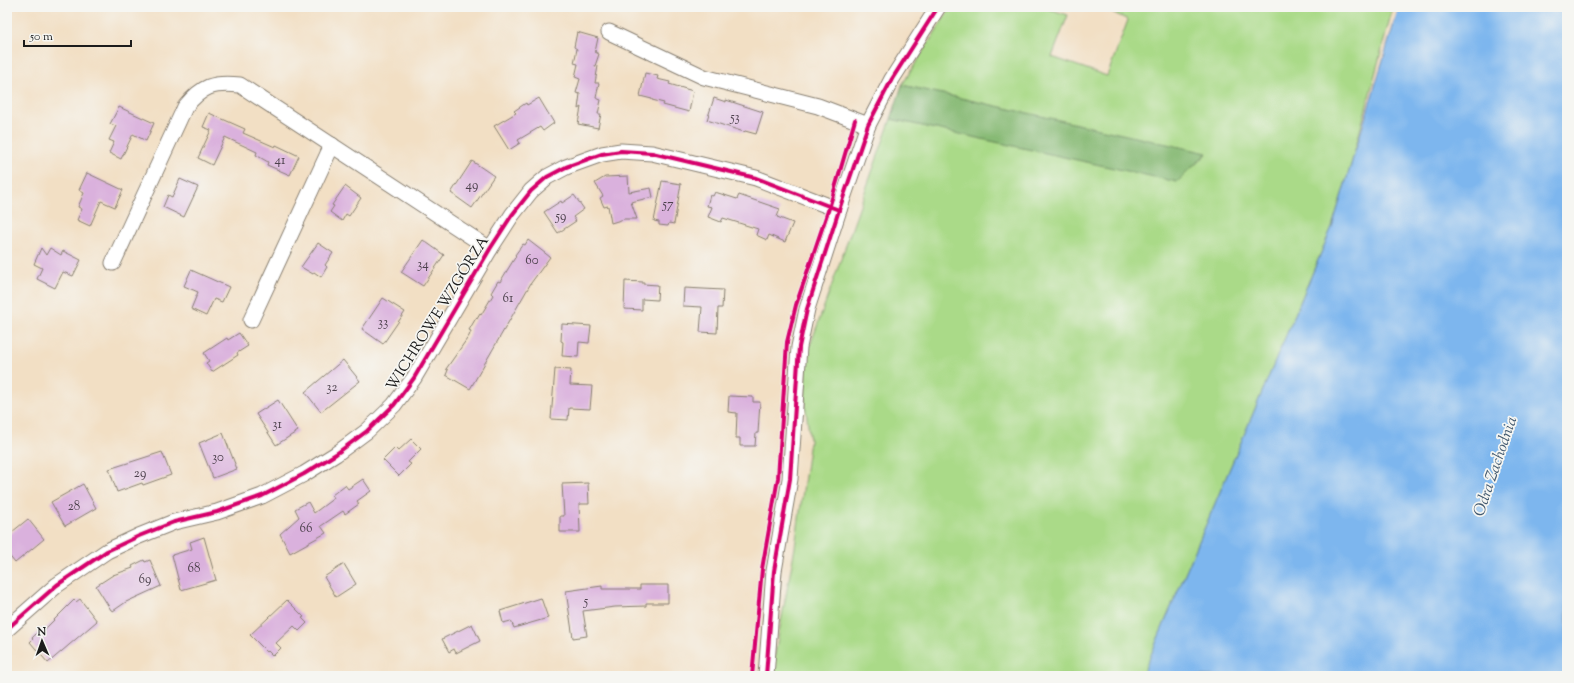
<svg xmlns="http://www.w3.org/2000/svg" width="1574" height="683" viewBox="0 0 1574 683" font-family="'Sorts Mill Goudy',serif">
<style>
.green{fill:#aada88;stroke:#637b52}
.forest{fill:#87ba74;stroke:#526b48}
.water{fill:#7db6ee;stroke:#4c6985}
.building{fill:#dab1dd}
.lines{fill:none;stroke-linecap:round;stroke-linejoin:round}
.street-casing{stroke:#877e70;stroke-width:17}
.street{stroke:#fff;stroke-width:15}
.cycleway-casing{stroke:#f6f6f2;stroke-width:6}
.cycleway{stroke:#d6006c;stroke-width:4}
.labels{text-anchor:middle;stroke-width:3.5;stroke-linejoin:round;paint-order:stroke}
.number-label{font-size:13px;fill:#4c414c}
.street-label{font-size:15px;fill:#1c1c1c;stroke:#f6f6f2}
.water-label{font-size:16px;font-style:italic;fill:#435a70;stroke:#f6f6f2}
</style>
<rect width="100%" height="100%" fill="#f6f6f2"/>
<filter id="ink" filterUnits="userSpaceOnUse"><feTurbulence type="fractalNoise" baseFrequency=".025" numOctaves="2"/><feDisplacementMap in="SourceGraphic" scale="8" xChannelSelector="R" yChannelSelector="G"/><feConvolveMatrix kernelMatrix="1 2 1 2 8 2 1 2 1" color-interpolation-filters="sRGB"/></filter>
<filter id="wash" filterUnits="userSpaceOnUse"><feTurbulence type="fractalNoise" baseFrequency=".012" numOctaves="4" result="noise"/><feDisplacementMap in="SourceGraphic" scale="16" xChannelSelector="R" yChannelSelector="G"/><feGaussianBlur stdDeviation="0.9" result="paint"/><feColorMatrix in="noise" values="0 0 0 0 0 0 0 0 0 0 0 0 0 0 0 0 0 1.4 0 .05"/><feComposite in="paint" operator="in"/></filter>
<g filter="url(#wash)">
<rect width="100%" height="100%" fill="#f2dfc4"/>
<!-- green -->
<polygon class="green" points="951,7 1043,7 1068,15 1052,57 1107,76 1128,20 1112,12 1114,7 1393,7 1352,161 1332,227 1142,676 772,676 772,670 795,547 810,441 805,402 806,357 891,119 1177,181 1207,154 902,85"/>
<!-- forest -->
<polygon class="forest" points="902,85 1207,153 1177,182 891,119"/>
<!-- water -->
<polygon class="water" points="1399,7 1567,7 1567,671 1564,676 1142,676 1332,227"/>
<g id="blocks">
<!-- building -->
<g class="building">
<polygon points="577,32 598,38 595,52 599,54 595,66 598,66 595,83 599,83 596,98 601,100 598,114 601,114 598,128 578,124 581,107 578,109 580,94 576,93 580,79 575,77 578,64 574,63 577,49 574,47"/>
<polygon points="645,73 658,76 657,79 670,82 669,84 693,91 689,112 663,105 664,103 652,100 652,99 640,96"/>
<polygon points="539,98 554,123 543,131 540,127 518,140 520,143 509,150 494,126 516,113 514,111 526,103 527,105"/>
<polygon points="714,98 726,102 726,100 763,112 756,134 745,131 744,132 707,120"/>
<polygon points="119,107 154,123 146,141 133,134 121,159 109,153 114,142 109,140 116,126 110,124"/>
<polygon points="209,113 245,129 243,133 275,147 276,145 299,156 290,175 267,165 268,162 256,155 257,152 225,137 212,165 198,158 211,130 203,127"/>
<polygon points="472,161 494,176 472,208 451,193"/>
<polygon points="87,173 123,190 115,207 101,201 90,226 77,220 82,209 78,207 84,193 79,190"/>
<polygon points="628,176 629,192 651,188 653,197 631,202 637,219 624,219 611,223 608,206 604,207 600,198 603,196 595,183 605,177"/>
<polygon points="180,179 198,187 184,217 163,207 168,195 172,197"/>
<polygon points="662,181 681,184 674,224 669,223 668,226 659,225 659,222 654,221"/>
<polygon points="345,186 361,198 349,216 346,214 342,221 330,212 334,206 332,205"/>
<polygon points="715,192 737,199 739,195 780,209 777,217 793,223 785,242 769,235 767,240 756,235 758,229 723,218 721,222 708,217 712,207 707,206 710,195 713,196"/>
<polygon points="574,195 584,209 573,217 576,221 558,233 544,212 561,201 562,203"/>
<polygon points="423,240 444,255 423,286 401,272"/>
<polygon points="528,240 550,257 531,283 470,389 446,375 448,370 446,369 469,336 471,331 469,330 476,318 477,319 480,314 481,315 493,295 491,293 498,281 500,282 516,256 515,255 523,244 525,245"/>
<polygon points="318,243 333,253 325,265 327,267 321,277 314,272 313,274 301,267"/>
<polygon points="41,248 46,255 50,248 61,255 63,251 81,260 73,276 63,272 55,288 37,279 42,268 34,264"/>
<polygon points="191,270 229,287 222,302 214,299 206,316 191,309 198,292 184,286"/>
<polygon points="625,281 643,282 643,284 658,285 657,300 642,299 642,310 624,309"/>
<polygon points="684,288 723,290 722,308 718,308 717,333 700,332 702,307 683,306"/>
<polygon points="383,298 405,312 383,344 362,329"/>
<polygon points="562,324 591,326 589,343 579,342 578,357 562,356 563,342 561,341"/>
<polygon points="239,333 248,346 237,353 238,355 212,372 206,363 209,361 204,353 227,338 228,340"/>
<polygon points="343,360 360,381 321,412 305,392"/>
<polygon points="555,369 571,370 570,385 592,386 590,409 569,408 568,420 551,419"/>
<polygon points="729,396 753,397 753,402 760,402 758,433 756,433 755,446 740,446 740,438 736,438 737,413 728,412"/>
<polygon points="278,400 298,431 276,445 256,414"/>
<polygon points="223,433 237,469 213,478 199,443"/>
<polygon points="411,439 421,449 408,462 411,464 399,476 383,460 395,448 398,451"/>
<polygon points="162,452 171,475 143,485 142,483 117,492 109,469"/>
<polygon points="363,479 371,491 357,501 359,504 345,514 343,511 321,526 326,533 290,553 280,534 299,517 295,509 308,502 314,513 334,498 332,495 345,485 348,489"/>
<polygon points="588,483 589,504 579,504 580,532 560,532 560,516 564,516 562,484"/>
<polygon points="83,484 96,508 65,526 51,502"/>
<polygon points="28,519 44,539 15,563 7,553 7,536"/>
<polygon points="204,537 216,580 181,590 172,555 192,549 190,542"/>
<polygon points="144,560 145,562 150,560 161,586 126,602 113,611 111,610 96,586 113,575 133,568 132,566"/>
<polygon points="344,564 356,584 336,597 324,577"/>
<polygon points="640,585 668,585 668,603 646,603 646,606 615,607 583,611 587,636 573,638 566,591 602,586 602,589 640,589"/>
<polygon points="541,598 548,618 514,628 511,621 503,623 500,611"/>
<polygon points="80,599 97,621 48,663 30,642 33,639 32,638 42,628 44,630 74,600 76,602"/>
<polygon points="287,600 304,617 302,618 307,623 299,631 294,626 276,643 281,648 273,656 268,651 267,652 250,635"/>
<polygon points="472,624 480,641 456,653 454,649 449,652 442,639"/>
</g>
</g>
</g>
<g filter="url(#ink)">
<use href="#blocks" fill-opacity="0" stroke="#877e70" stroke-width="1"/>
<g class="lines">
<!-- street casing -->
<g class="street-casing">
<g id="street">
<polyline points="609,32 704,77 818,106 868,125"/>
<path d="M113 263 185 107C202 86 213 82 240 85L490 249"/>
<polyline points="251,320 332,145"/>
<polyline points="7,629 57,585 107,551 139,536 174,522 217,512 262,496 304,474 336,454 367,431 394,405 414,378 490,249 512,215 531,191 547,177 566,167 602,154 621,151 652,153 756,178 839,210"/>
<polyline points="766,676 774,571 790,479 799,347 807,309 839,210 868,125 892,79 938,7"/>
</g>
</g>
<!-- street -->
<use href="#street" class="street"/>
<!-- cycleway casing -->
<g class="cycleway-casing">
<g id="cycleway">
<polyline points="7,629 57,585 107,551 139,536 174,522 217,512 262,496 304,474 336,454 367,431 394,405 414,378 490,249 512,215 531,191 547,177 566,167 602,154 621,151 652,153 756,178 839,210"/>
<polyline points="752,676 762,569 778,478 787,342 796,305 830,205 855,120"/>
<polyline points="766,676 774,571 790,479 799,347 807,309 839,210 868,125 892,79 938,7"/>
</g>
</g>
<!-- cycleway -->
<use href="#cycleway" class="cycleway"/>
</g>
</g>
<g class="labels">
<!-- number labels -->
<g class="number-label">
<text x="735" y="121">53</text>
<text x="280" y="164">41</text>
<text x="472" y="189">49</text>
<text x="668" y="208">57</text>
<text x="561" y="220">59</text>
<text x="532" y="264">60</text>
<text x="423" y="268">34</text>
<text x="508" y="302">61</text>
<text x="383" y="326">33</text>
<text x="332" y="391">32</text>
<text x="277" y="428">31</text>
<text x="218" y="461">30</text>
<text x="140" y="477">29</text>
<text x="74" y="510">28</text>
<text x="306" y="532">66</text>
<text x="194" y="572">68</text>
<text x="145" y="583">69</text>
<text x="586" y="605">5</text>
</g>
<!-- street labels -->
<g class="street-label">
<text transform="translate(437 313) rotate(-58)" y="5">WICHROWE WZGÓRZA</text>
</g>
<!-- water labels -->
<g class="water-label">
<text transform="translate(1494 466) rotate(-71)" y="6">Odra Zachodnia</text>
</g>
</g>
<!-- margin -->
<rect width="1574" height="683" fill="none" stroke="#f6f6f2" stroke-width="24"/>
<!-- north arrow -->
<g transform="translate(42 641) rotate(358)" stroke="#f6f6f2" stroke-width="3" paint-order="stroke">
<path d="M0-3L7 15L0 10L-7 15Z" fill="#1c1c1c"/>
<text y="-6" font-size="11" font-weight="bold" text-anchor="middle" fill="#1c1c1c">N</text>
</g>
<!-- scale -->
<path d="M24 40v6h107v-6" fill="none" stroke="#1c1c1c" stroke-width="2"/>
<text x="30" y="40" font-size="12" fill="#1c1c1c" stroke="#f6f6f2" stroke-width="3" paint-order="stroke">50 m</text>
</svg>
